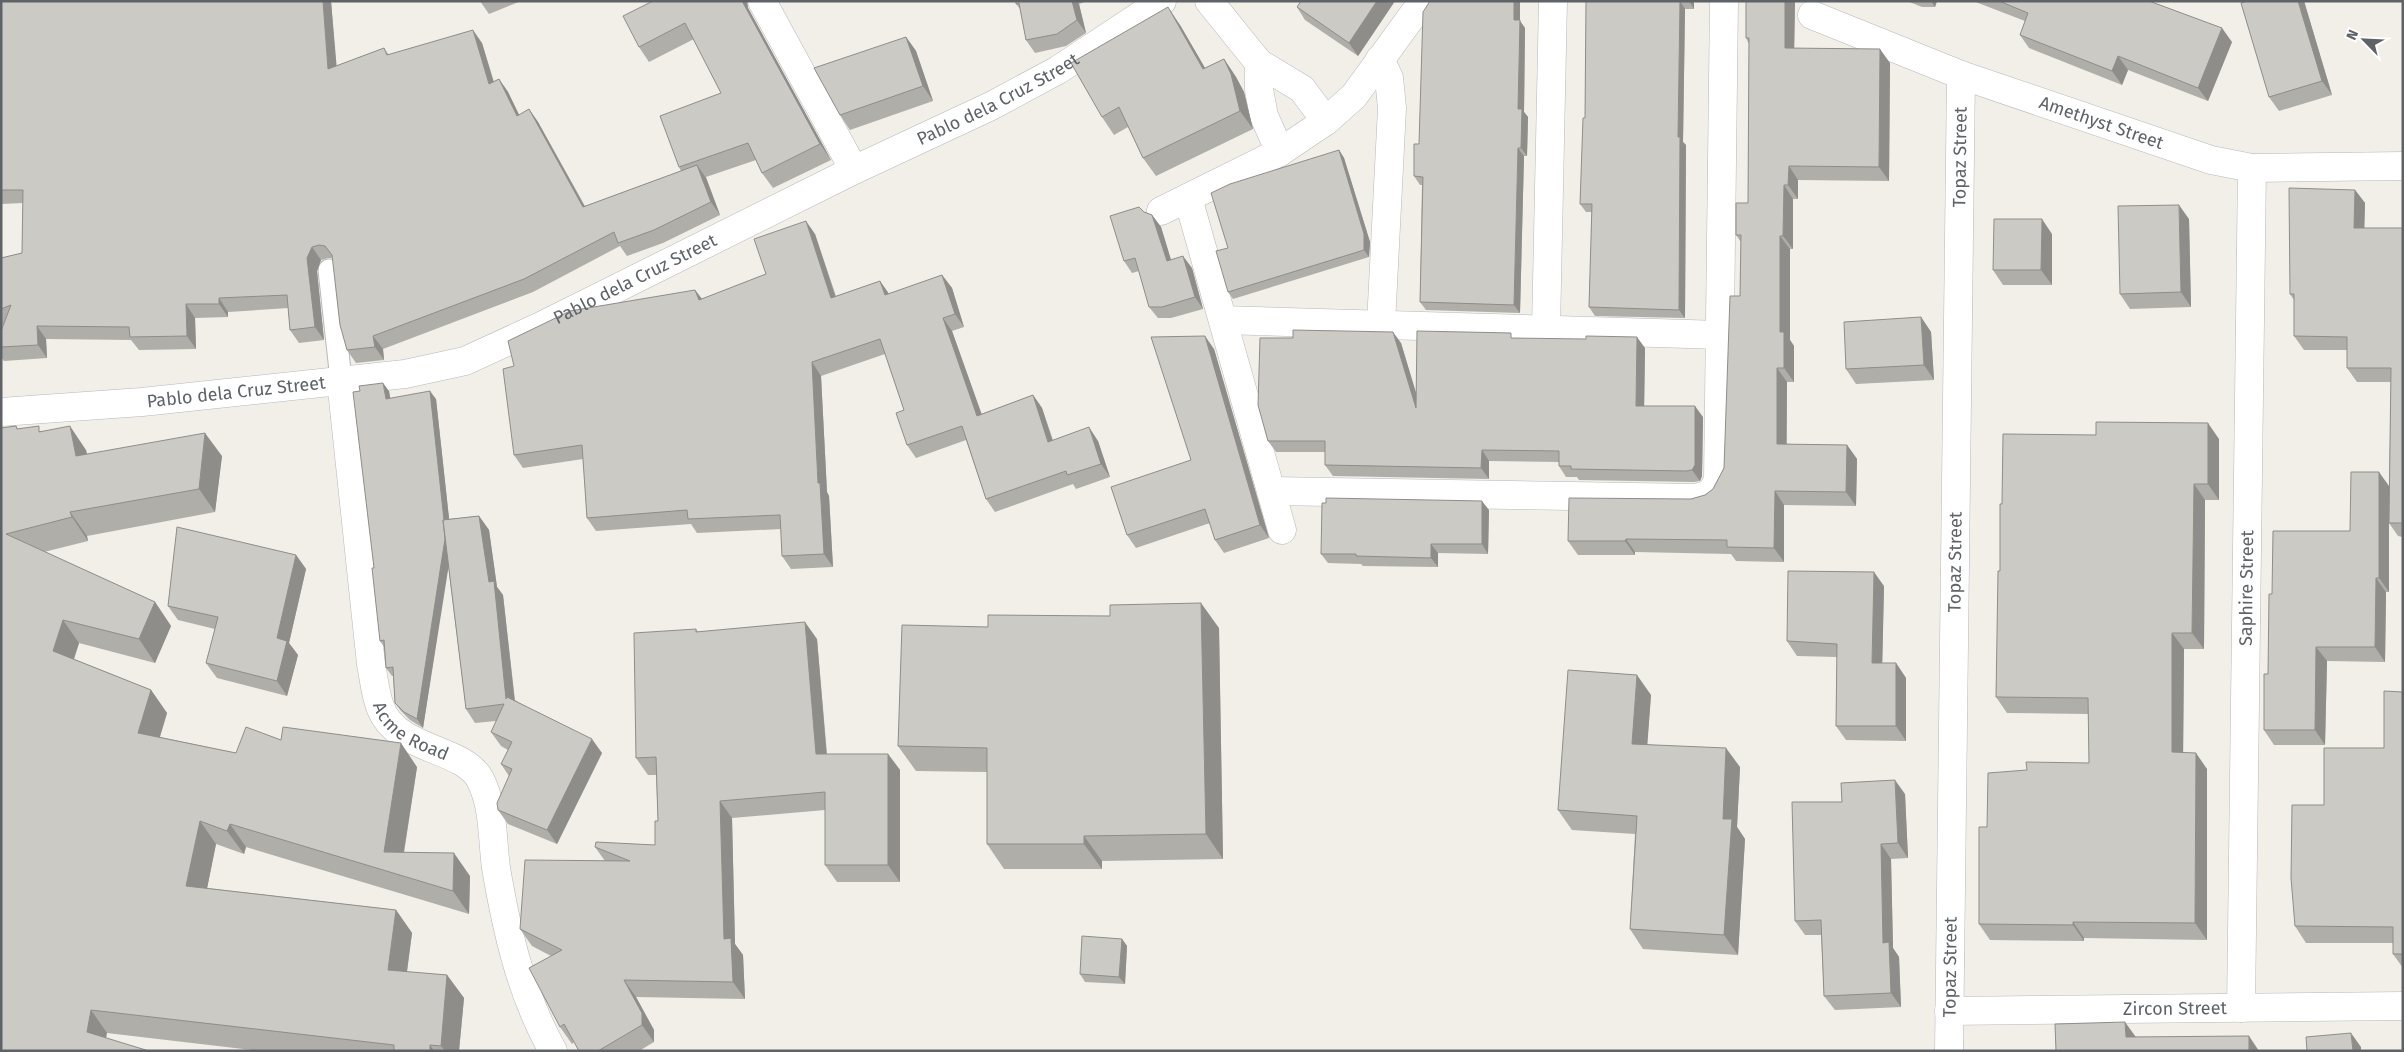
<svg xmlns="http://www.w3.org/2000/svg" width="2404" height="1052" viewBox="0 0 2404 1052" font-family="'Fira Sans',sans-serif">
<style>
.lines{fill:none;stroke-linecap:round;stroke-linejoin:round}
.service-casing{stroke:#b5b8bc;stroke-width:23}
.minor-casing{stroke:#b5b8bc;stroke-width:29}
.tertiary-casing{stroke:#b5b8bc;stroke-width:29}
.service{stroke:#fff;stroke-width:21}
.minor{stroke:#fff;stroke-width:28}
.tertiary{stroke:#fff;stroke-width:28}
.wall{fill:#afaea9}
.shaded-wall{fill:#8f8d8a}
.building{fill:#cccac5;stroke:#8f8d8a}
.labels{text-anchor:middle;stroke-width:4.5;stroke-linejoin:round;paint-order:stroke}
.street-label{font-size:18px;fill:#5f6368;stroke:#fff}
</style>
<rect width="100%" height="100%" fill="#f1efe8"/>
<g class="lines">
<!-- service casing -->
<g class="service-casing">
<polyline id="service" points="329,270 341,380"/>
</g>
<!-- minor casing -->
<g class="minor-casing">
<g id="minor">
<polyline points="762,1 854,170"/>
<polyline points="1209,1 1259,63 1302,89 1326,121"/>
<path id="s1" d="M1812 15 1961 75 2211 160 2252 168 2403 166"/>
<polyline points="1380,59 1389,78 1392,108 1381,324"/>
<polyline points="1259,63 1259,90 1264,116 1280,152"/>
<polyline points="1188,198 1282,530"/>
<polyline points="1161,211 1280,152 1326,121 1354,96 1423,1"/>
<polyline points="1223,320 1721,335"/>
<polyline points="1546,329 1553,1"/>
<path id="s2" d="M341 380 371 664C374 679 375 695 381 709 398 751 462 747 480 779 494 806 492 838 496 868 507 932 521 994 553 1051"/>
<polyline points="1271,491 1696,498 1710,494 1718,481 1724,1"/>
<path id="s3" d="M2241 1008 2252 168"/>
<path id="s4" d="M1949 1011 2403 1006"/>
<path id="s5" d="M1949 1051 1961 75"/>
</g>
</g>
<!-- tertiary casing -->
<g class="tertiary-casing">
<g id="tertiary">
<path id="s6" d="M1 412 142 402 405 374 465 361 539 327 854 170 991 106 1058 70 1162 1"/>
</g>
</g>
<!-- service -->
<use href="#service" class="service"/>
<!-- minor -->
<use href="#minor" class="minor"/>
<!-- tertiary -->
<use href="#tertiary" class="tertiary"/>
</g>
<!-- wall -->
<g class="wall">
<polygon points="1,1 331,1 336,66 384,48 389,55 482,43 494,82 499,79 508,92 519,115 529,109 538,122 585,206 681,171 679,167 721,93 694,39 649,62 639,47 653,1 747,1 748,8 831,160 773,188 762,173 756,160 706,177 720,215 663,243 627,256 620,246 533,292 383,349 384,360 356,363 347,350 333,258 328,258 321,260 317,271 324,340 299,343 290,330 288,308 228,312 228,317 195,318 196,349 139,350 131,340 46,339 47,358 4,361 1,357 1,331 3,325 1,326 1,258 22,253 23,203 1,204"/>
<polygon points="480,1 521,1 489,14"/>
<polygon points="1016,1 1087,1 1079,4 1086,33 1066,46 1035,53 1026,40 1020,9 1016,4"/>
<polygon points="1395,1 1358,56 1305,20 1297,7"/>
<polygon points="1586,1 1694,1 1694,9 1685,9 1683,142 1686,145 1685,318 1595,316 1589,307 1592,212 1586,212 1580,204 1585,118"/>
<polygon points="1746,1 1795,1 1794,48 1890,63 1889,181 1798,180 1798,199 1793,199 1793,249 1790,249 1790,340 1794,346 1794,382 1787,382 1787,444 1847,445 1857,459 1856,506 1784,505 1784,562 1736,561 1731,554 1635,552 1635,555 1578,555 1568,541 1691,499 1705,495 1713,489 1724,468 1740,296 1741,242 1736,235 1748,203 1749,44 1746,38"/>
<polygon points="1907,1 1937,1 1935,7 1922,7"/>
<polygon points="1973,1 2149,1 2232,42 2208,101 2128,70 2122,85 2029,48 2020,35 2025,21"/>
<polygon points="2304,1 2332,95 2279,111 2269,97"/>
<polygon points="1520,21 1525,28 1524,112 1528,117 1527,156 1524,156 1520,313 1426,310 1420,302 1422,185 1420,185 1414,176 1419,144"/>
<polygon points="1180,25 1205,68 1224,59 1236,77 1244,92 1253,129 1156,176 1143,158 1128,127 1114,135 1102,117"/>
<polygon points="906,37 916,51 933,101 850,130 840,115"/>
<polygon points="1339,150 1344,158 1370,242 1369,257 1233,299 1228,292 1228,248"/>
<polygon points="2355,190 2365,203 2364,228 2403,228 2403,537 2398,536 2389,523 2389,592 2386,592 2385,662 2327,661 2325,745 2274,745 2264,730 2268,674 2272,594 2350,531 2389,486 2391,382 2357,382 2347,368 2347,350 2304,350 2294,336 2294,300 2290,294"/>
<polygon points="1144,212 1152,215 1161,227 1171,260 1192,268 1203,309 1171,318 1158,318 1149,307 1139,271 1132,273 1124,261"/>
<polygon points="2189,219 2191,307 2130,309 2120,294"/>
<polygon points="815,234 836,296 880,281 889,294 942,275 952,288 964,327 952,331 981,414 1033,395 1042,408 1053,440 1098,441 1110,477 1076,489 1073,484 995,512 986,499 966,440 916,458 907,445 904,410 885,354 821,376 827,492 829,496 833,567 791,569 782,556 781,529 697,533 691,524 596,531 587,518 583,459 523,468 514,455 514,366 695,290 702,299 766,274"/>
<polygon points="2052,234 2052,285 2003,285 1993,270"/>
<polygon points="1921,317 1931,332 1934,380 1856,384 1846,369"/>
<polygon points="1293,338 1401,343 1416,394 1515,338 1645,348 1644,406 1703,417 1702,476 1700,481 1694,482 1579,480 1577,477 1566,477 1559,466 1559,462 1489,461 1489,479 1333,476 1325,465 1325,452 1276,452 1268,441"/>
<polygon points="1214,349 1269,538 1224,553 1215,540 1210,523 1136,548 1127,535 1191,460"/>
<polygon points="389,391 390,399 436,399 449,519 479,516 489,530 497,587 503,595 515,700 602,753 557,844 508,824 498,810 509,776 501,764 508,750 501,746 491,732 496,721 475,723 466,709 448,565 423,728 410,720 401,711 395,703 393,676 392,676 386,668 384,647 380,641"/>
<polygon points="16,426 18,429 42,431 86,450 87,454 222,456 215,512 87,536 88,541 44,552 155,602 171,626 155,663 79,643 74,659 151,690 167,713 160,737 236,753 281,740 417,767 404,853 470,876 469,914 246,847 244,854 216,844 207,888 396,910 412,933 407,972 447,975 464,998 459,1051 260,1051 107,1033 1,1051 1,428"/>
<polygon points="2096,435 2219,439 2219,500 2205,500 2204,649 2184,649 2183,753 2207,769 2207,940 2084,938 2084,941 1990,940 1979,924 1987,827 2027,770 2089,763 2088,714 2007,713 1996,697 2000,571 2002,504"/>
<polygon points="1489,510 1488,554 1438,553 1438,567 1363,566 1361,564 1328,563 1321,554"/>
<polygon points="296,555 306,569 289,643 298,655 287,696 217,678 206,663 215,629 178,620 168,606"/>
<polygon points="1884,586 1882,663 1896,663 1906,678 1906,741 1846,740 1836,726 1837,657 1797,656 1787,641"/>
<polygon points="988,627 1219,628 1223,859 1102,861 1102,869 1004,869 987,844 987,772 916,771 898,746"/>
<polygon points="696,629 698,632 817,639 827,754 888,754 900,770 900,882 837,882 825,865 825,810 732,818 735,944 743,955 745,999 636,997 654,1030 654,1042 639,1051 579,1051 574,1042 572,1044 560,1027 551,956 532,946 520,929 605,861 595,847 655,845 658,821 656,775 648,775 636,758"/>
<polygon points="2403,692 2403,968 2393,954 2393,943 2306,943 2295,926 2324,805 2384,748"/>
<polygon points="1651,695 1647,744 1740,767 1737,827 1745,839 1738,955 1643,949 1630,929 1635,834 1572,830 1558,810"/>
<polygon points="1905,794 1908,858 1891,859 1893,948 1899,957 1901,1007 1835,1010 1824,996 1821,935 1805,935 1795,921 1842,802"/>
<polygon points="1122,939 1127,946 1125,984 1085,982 1080,974"/>
</g>
<!-- shaded-wall -->
<g class="shaded-wall">
<polygon points="323,1 331,1 338,82 328,69"/>
<polygon points="742,1 747,1 748,8 831,160 820,144"/>
<polygon points="1072,1 1077,1 1079,4 1086,33 1077,20"/>
<polygon points="1377,1 1395,1 1358,56 1349,43"/>
<polygon points="1514,1 1520,1 1520,21 1525,28 1524,112 1528,117 1527,156 1521,148 1518,109 1514,20"/>
<polygon points="1680,1 1685,9 1683,142 1686,145 1685,318 1679,310 1678,137"/>
<polygon points="1689,1 1694,1 1694,9"/>
<polygon points="1785,1 1795,1 1794,62 1785,48"/>
<polygon points="1931,1 1937,1 1935,7"/>
<polygon points="2298,1 2304,1 2332,95 2322,81"/>
<polygon points="1168,7 1180,25 1216,87 1203,69"/>
<polygon points="2222,28 2232,42 2208,101 2198,88"/>
<polygon points="473,30 482,43 498,97 489,84"/>
<polygon points="906,37 916,51 933,101 923,86"/>
<polygon points="1880,49 1890,63 1889,181 1879,167"/>
<polygon points="2118,56 2128,70 2122,85 2112,71"/>
<polygon points="1224,59 1236,77 1244,92 1253,129 1240,111"/>
<polygon points="499,79 508,92 526,129 517,116"/>
<polygon points="529,109 538,122 592,220 583,207"/>
<polygon points="1518,148 1524,156 1520,313 1514,305"/>
<polygon points="1339,150 1344,158 1370,242 1369,257 1364,250"/>
<polygon points="697,165 706,178 720,215 711,202"/>
<polygon points="1789,166 1798,180 1798,199 1788,185"/>
<polygon points="1784,185 1793,199 1793,249 1783,236"/>
<polygon points="2355,190 2365,203 2364,242 2354,228"/>
<polygon points="2179,205 2189,219 2191,307 2181,292"/>
<polygon points="1152,215 1161,227 1175,273 1167,261"/>
<polygon points="2042,219 2052,234 2052,285 2041,270"/>
<polygon points="806,221 815,234 840,311 831,298"/>
<polygon points="1780,236 1790,249 1790,340 1794,346 1794,382 1784,368 1780,332"/>
<polygon points="312,247 321,260 317,271 324,340 315,327 307,258"/>
<polygon points="1183,256 1192,268 1203,309 1195,297"/>
<polygon points="942,275 952,288 964,327 955,314"/>
<polygon points="880,281 889,294 885,295"/>
<polygon points="695,290 705,303 699,300"/>
<polygon points="219,298 228,312 228,317 219,304"/>
<polygon points="186,304 195,318 196,349 187,336"/>
<polygon points="1921,317 1931,332 1934,380 1924,365"/>
<polygon points="943,318 952,331 987,429 977,416"/>
<polygon points="37,326 46,339 47,358 38,345"/>
<polygon points="1393,332 1401,343 1424,419 1416,408"/>
<polygon points="373,336 383,349 384,360 375,347"/>
<polygon points="1205,336 1214,349 1269,538 1260,525"/>
<polygon points="1637,337 1645,348 1644,417 1636,406"/>
<polygon points="812,362 821,376 827,492 829,496 833,567 824,554 818,483"/>
<polygon points="1777,368 1787,382 1786,458 1777,444"/>
<polygon points="383,383 389,391 392,408 386,399"/>
<polygon points="430,391 436,399 452,545 423,728 417,719"/>
<polygon points="1033,395 1042,408 1057,455 1048,442"/>
<polygon points="1695,406 1703,417 1702,476 1700,481 1692,470"/>
<polygon points="2208,423 2219,439 2219,500 2208,484"/>
<polygon points="70,426 86,450 92,480 76,456"/>
<polygon points="1089,427 1098,441 1110,477 1101,464"/>
<polygon points="205,433 222,456 215,512 199,489"/>
<polygon points="1847,445 1857,459 1856,506 1846,492"/>
<polygon points="1482,450 1489,461 1489,479 1481,468"/>
<polygon points="2379,472 2389,486 2389,592 2379,578"/>
<polygon points="2194,484 2205,500 2204,649 2192,633"/>
<polygon points="1775,491 1784,505 1784,562 1774,548"/>
<polygon points="1482,501 1489,510 1488,554 1482,544"/>
<polygon points="70,512 87,536 88,541 72,517"/>
<polygon points="479,516 489,530 497,587 503,595 516,713 506,699"/>
<polygon points="1626,539 1635,552 1635,555 1625,541"/>
<polygon points="1431,544 1438,553 1438,567 1431,558"/>
<polygon points="296,555 306,569 289,643 298,655 287,696 277,681 277,638"/>
<polygon points="1874,572 1884,586 1882,677 1872,663"/>
<polygon points="2376,578 2386,592 2385,662 2375,647"/>
<polygon points="155,602 171,626 155,663 139,639"/>
<polygon points="1201,603 1219,628 1223,859 1206,834"/>
<polygon points="63,620 79,643 69,674 53,651"/>
<polygon points="805,622 817,639 828,771 816,754"/>
<polygon points="2172,633 2184,649 2183,769 2172,752"/>
<polygon points="2316,647 2327,661 2325,745 2315,730"/>
<polygon points="1896,663 1906,678 1906,741 1896,726"/>
<polygon points="1637,675 1651,695 1646,763 1632,744"/>
<polygon points="151,690 167,713 154,756 138,733"/>
<polygon points="592,739 602,753 557,844 547,830"/>
<polygon points="401,743 417,767 400,876 384,852"/>
<polygon points="1726,748 1740,767 1737,827 1745,839 1738,955 1724,935 1723,819"/>
<polygon points="2196,753 2207,769 2207,940 2195,923"/>
<polygon points="888,754 900,770 900,882 888,865"/>
<polygon points="1895,780 1905,794 1908,858 1898,843"/>
<polygon points="720,801 732,818 735,944 743,955 745,999 733,982 724,939"/>
<polygon points="200,821 216,844 203,909 186,886"/>
<polygon points="230,824 246,847 244,854 227,831"/>
<polygon points="1084,836 1102,861 1102,869 1084,844"/>
<polygon points="1881,844 1891,859 1893,948 1899,957 1901,1007 1891,993 1883,943"/>
<polygon points="454,853 470,876 469,914 453,891"/>
<polygon points="396,910 412,933 404,993 388,970"/>
<polygon points="2073,922 2084,938 2084,941 2073,925"/>
<polygon points="1122,939 1127,946 1125,984 1119,977"/>
<polygon points="447,975 464,998 459,1051 445,1051 441,1046"/>
<polygon points="624,980 636,997 654,1030 654,1042 642,1025"/>
<polygon points="91,1010 107,1033 104,1051 87,1032"/>
<polygon points="2125,1022 2138,1040 2126,1037"/>
<polygon points="2351,1033 2361,1047 2361,1051 2353,1051"/>
<polygon points="2249,1036 2259,1051 2249,1051"/>
<polygon points="430,1045 434,1051 430,1051"/>
</g>
<!-- building -->
<g class="building">
<polygon points="1,1 323,1 328,69 384,48 387,55 473,30 489,84 499,79 517,116 529,109 583,207 697,165 711,202 654,230 618,243 614,232 524,279 373,336 375,347 347,350 340,325 332,255 325,246 319,245 312,247 307,258 315,327 290,330 287,295 219,298 219,304 186,304 187,336 130,337 129,327 37,326 38,345 1,347 1,331 11,305 1,309 1,258 22,253 23,190 1,190"/>
<polygon points="653,1 742,1 820,144 762,173 748,143 679,167 660,116 721,93 685,23 639,47 623,16"/>
<polygon points="1016,1 1072,1 1077,20 1057,34 1026,40 1019,3 1016,4"/>
<polygon points="1301,1 1377,1 1349,43 1297,7"/>
<polygon points="1430,1 1514,1 1514,20 1520,20 1518,109 1522,109 1521,148 1518,148 1514,305 1420,302 1423,177 1414,176 1414,144 1419,144 1423,12"/>
<polygon points="1586,1 1680,1 1678,137 1680,137 1679,310 1589,307 1592,204 1580,204 1583,118 1585,118"/>
<polygon points="1746,1 1785,1 1785,48 1880,49 1879,167 1789,166 1788,185 1784,185 1783,236 1780,236 1780,332 1784,332 1784,368 1777,368 1777,444 1847,445 1846,492 1775,491 1774,548 1727,547 1727,540 1626,539 1625,541 1568,541 1569,498 1691,499 1705,495 1713,489 1724,468 1730,296 1740,296 1741,235 1736,235 1736,203 1748,203 1749,38 1746,38"/>
<polygon points="1999,1 2149,1 2222,28 2198,88 2118,56 2112,71 2020,35 2028,13"/>
<polygon points="2247,1 2298,1 2322,81 2269,97 2241,3"/>
<polygon points="1168,7 1203,69 1224,59 1231,74 1240,111 1143,158 1119,107 1102,117 1071,63"/>
<polygon points="906,37 923,86 840,115 814,68"/>
<polygon points="1339,150 1364,234 1364,250 1228,292 1216,251 1228,248 1211,193 1230,184"/>
<polygon points="2289,188 2355,190 2354,228 2403,228 2403,523 2389,523 2391,368 2347,368 2347,337 2294,336 2294,294 2290,294"/>
<polygon points="2179,205 2181,292 2120,294 2118,206"/>
<polygon points="1139,207 1144,212 1152,215 1167,261 1183,256 1195,297 1162,307 1149,307 1135,258 1124,261 1110,216"/>
<polygon points="1994,219 2042,219 2041,270 1993,270"/>
<polygon points="806,221 831,298 880,281 885,295 942,275 955,314 943,318 977,416 1033,395 1048,442 1089,427 1101,464 1067,475 1066,471 986,499 962,426 907,445 896,413 904,410 880,339 812,362 818,483 820,483 824,554 782,556 780,515 688,519 687,510 587,518 582,445 514,455 503,369 514,366 508,341 570,311 695,290 699,300 766,274 754,239"/>
<polygon points="1921,317 1924,365 1846,369 1844,322"/>
<polygon points="1293,330 1393,332 1416,408 1417,331 1511,333 1511,338 1586,339 1586,336 1637,337 1636,406 1695,406 1695,465 1692,470 1686,471 1571,469 1571,466 1559,466 1559,451 1482,450 1481,468 1325,465 1325,441 1268,441 1258,405 1260,338 1293,338"/>
<polygon points="1205,336 1260,525 1215,540 1205,509 1127,535 1111,487 1191,460 1151,337"/>
<polygon points="383,383 386,399 430,391 444,520 443,520 445,539 417,719 404,712 395,703 393,667 386,668 384,640 380,641 372,568 374,568 353,392 360,391 359,386"/>
<polygon points="2096,422 2208,423 2208,484 2194,484 2192,633 2172,633 2172,752 2196,753 2195,923 2073,922 2073,925 1979,924 1979,827 1987,827 1988,773 2027,770 2026,762 2089,763 2088,698 1996,697 1998,571 2000,571 2000,504 2002,504 2003,434 2096,435"/>
<polygon points="16,426 17,429 39,426 39,432 70,426 76,456 205,433 199,489 70,512 72,517 6,534 155,602 139,639 63,620 53,651 151,690 138,733 236,753 246,727 281,740 283,727 401,743 384,852 454,853 453,891 230,824 227,831 200,821 186,886 396,910 388,970 447,975 441,1046 430,1045 430,1051 394,1051 394,1045 91,1010 87,1032 149,1051 1,1051 1,428"/>
<polygon points="2351,472 2379,472 2379,578 2376,578 2375,647 2316,647 2315,730 2264,730 2264,674 2268,674 2269,594 2272,594 2273,531 2350,531"/>
<polygon points="1326,498 1482,501 1482,544 1431,544 1431,558 1356,556 1356,554 1321,554 1322,503 1326,503"/>
<polygon points="479,516 489,582 494,581 506,699 507,697 592,739 547,830 498,810 497,803 512,769 501,764 512,742 491,732 504,704 466,709 443,520"/>
<polygon points="177,527 296,555 277,638 287,641 277,681 206,663 218,617 168,606"/>
<polygon points="1788,571 1874,572 1872,663 1896,663 1896,726 1836,726 1837,644 1787,641"/>
<polygon points="1201,603 1206,834 1084,836 1084,844 987,844 987,748 898,746 902,625 988,627 988,615 1110,616 1110,605"/>
<polygon points="805,622 816,754 888,754 888,865 825,865 825,792 720,801 724,939 731,938 733,982 624,980 642,1013 642,1025 598,1051 579,1051 564,1024 560,1027 529,968 562,950 520,929 525,860 630,861 595,847 596,842 655,845 655,821 658,821 656,757 636,758 634,633 696,629 696,632"/>
<polygon points="1568,670 1637,675 1632,744 1726,748 1723,819 1732,819 1724,935 1630,929 1637,816 1558,810"/>
<polygon points="2384,691 2403,692 2403,954 2393,954 2393,927 2295,926 2291,878 2292,805 2324,805 2324,748 2384,748"/>
<polygon points="1895,780 1898,843 1881,844 1883,943 1889,942 1891,993 1824,996 1821,920 1795,921 1792,802 1842,802 1841,783"/>
<polygon points="1082,936 1122,939 1119,977 1080,974"/>
<polygon points="2125,1022 2126,1037 2249,1036 2249,1051 2056,1051 2055,1024"/>
<polygon points="2351,1033 2353,1051 2307,1051 2306,1037"/>
</g>
<g class="labels">
<!-- street labels -->
<g class="street-label">
<text dy="6" stroke="none"><textPath href="#s6" startOffset="1061">Pablo dela Cruz Street</textPath></text>
<text dy="6" stroke="none"><textPath href="#s1" startOffset="309">Amethyst Street</textPath></text>
<text dy="6" stroke="none"><textPath href="#s5" startOffset="894">Topaz Street</textPath></text>
<text dy="6" stroke="none"><textPath href="#s6" startOffset="656">Pablo dela Cruz Street</textPath></text>
<text dy="6" stroke="none"><textPath href="#s6" startOffset="236">Pablo dela Cruz Street</textPath></text>
<text dy="6" stroke="none"><textPath href="#s5" startOffset="489">Topaz Street</textPath></text>
<text dy="6" stroke="none"><textPath href="#s3" startOffset="420">Saphire Street</textPath></text>
<text dy="6" stroke="none"><textPath href="#s2" startOffset="370">Acme Road</textPath></text>
<text dy="6" stroke="none"><textPath href="#s5" startOffset="84">Topaz Street</textPath></text>
<text dy="6" stroke="none"><textPath href="#s4" startOffset="226">Zircon Street</textPath></text>
</g>
</g>
<!-- border -->
<rect width="2404" height="1052" fill="none" stroke="#5f6368" stroke-width="5"/>
<!-- north arrow -->
<g transform="translate(2364 40) rotate(294)" stroke="#ffffff" stroke-width="4" paint-order="stroke">
<path d="M0-4L9 19L0 12L-9 19Z" fill="#5f6368"/>
<text y="-8" font-size="14" font-weight="bold" text-anchor="middle" fill="#5f6368">N</text>
</g>
</svg>
